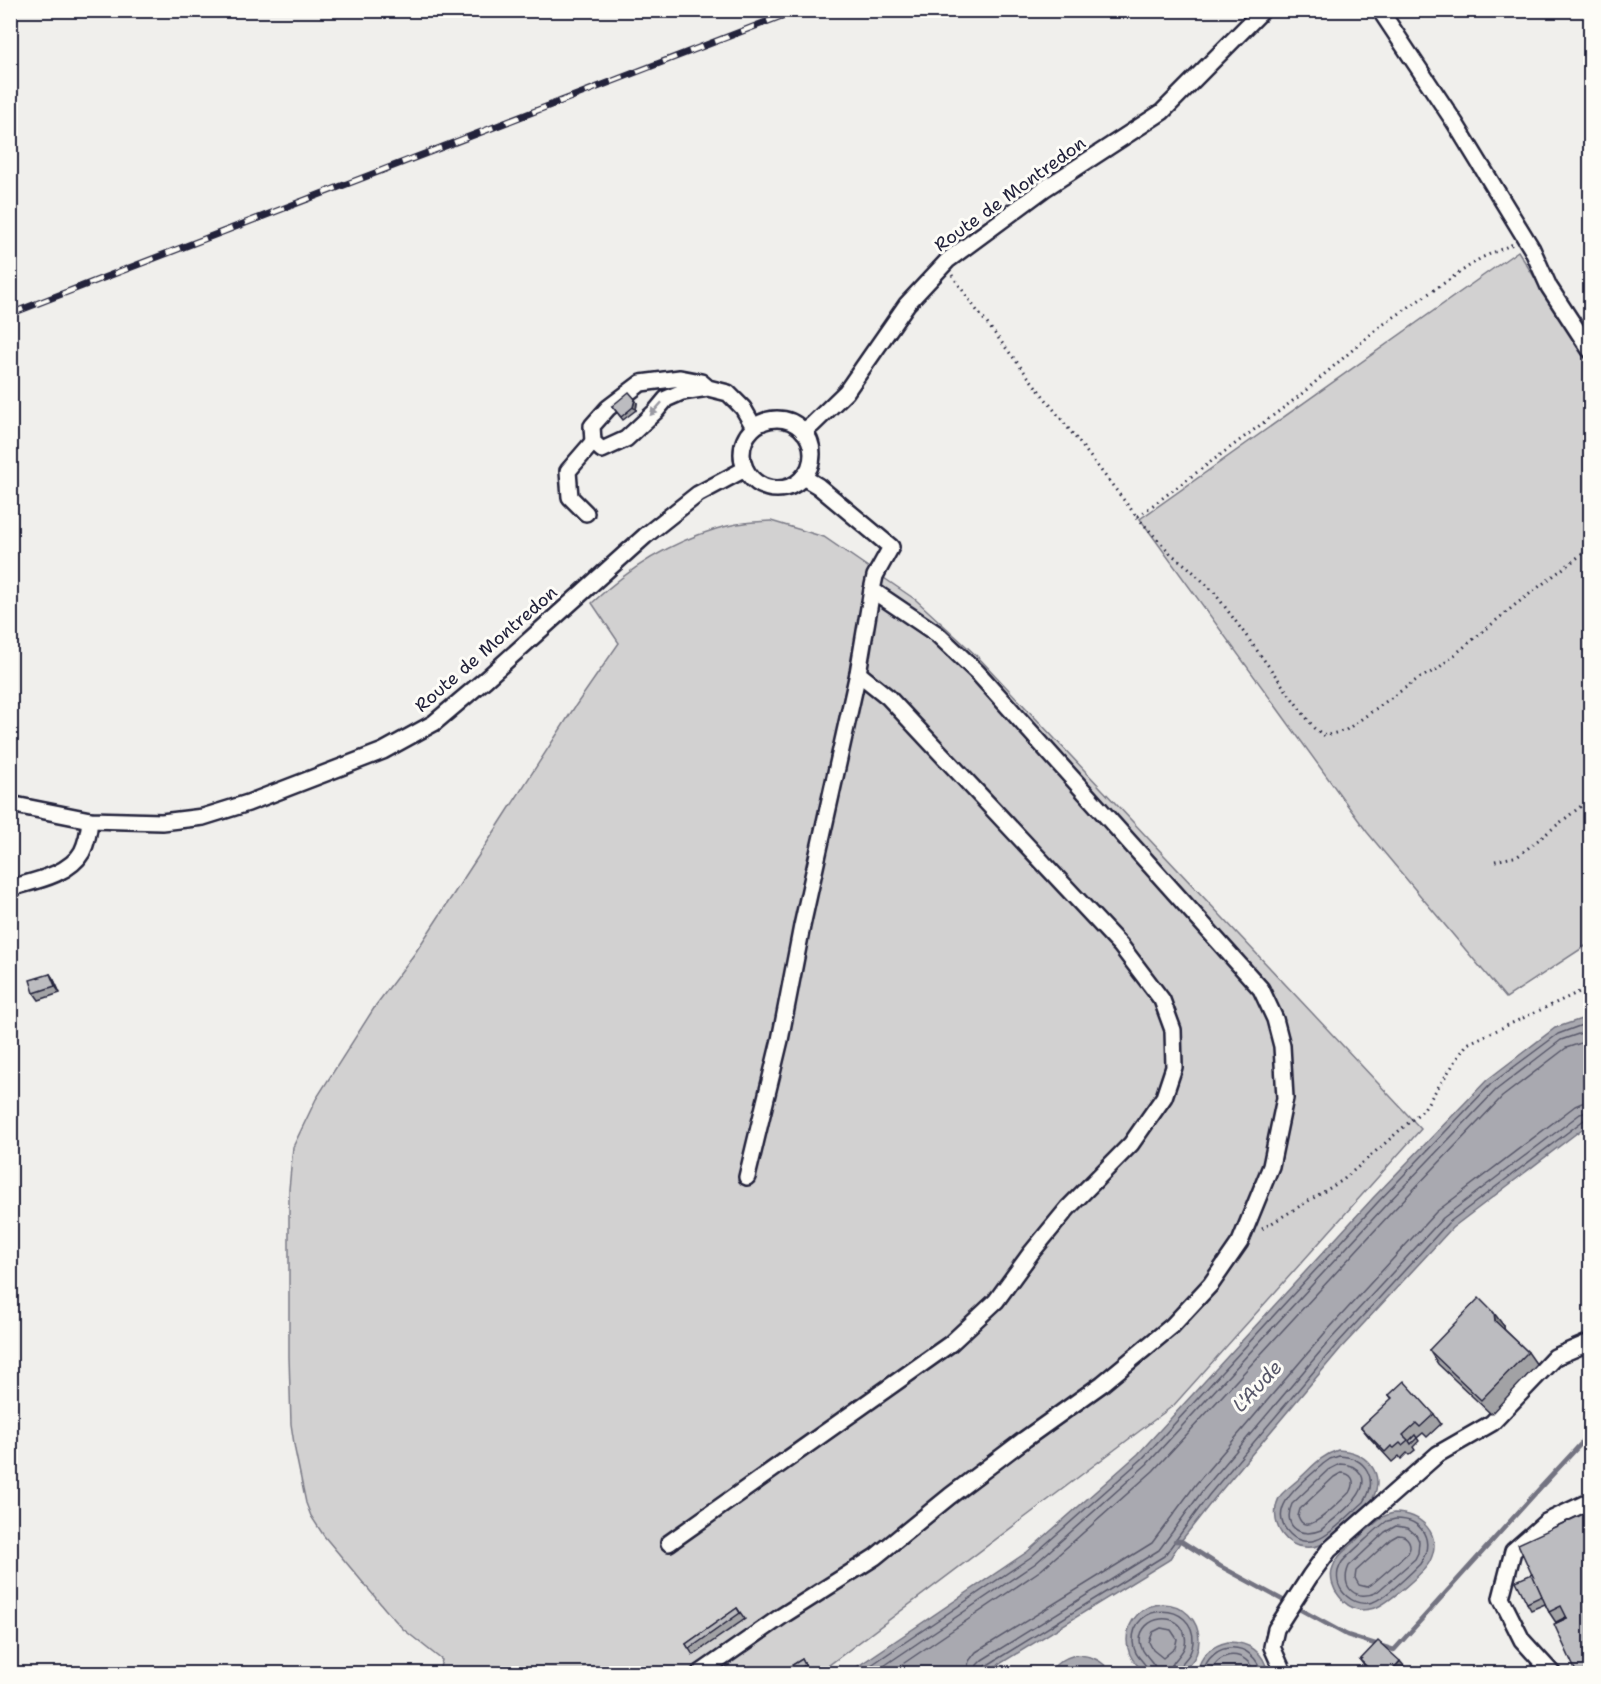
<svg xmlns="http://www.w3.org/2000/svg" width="1601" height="1684" viewBox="0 0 1601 1684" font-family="'Shantell Sans',sans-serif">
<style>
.green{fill:#d2d1d1;stroke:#7a7a86;stroke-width:1.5}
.water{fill:#a9a9b0;stroke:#737381;stroke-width:1.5}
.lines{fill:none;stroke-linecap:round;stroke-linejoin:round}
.shore{stroke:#58586a;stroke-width:1.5}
.stream{stroke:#737381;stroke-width:4.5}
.minor-casing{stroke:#22223b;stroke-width:20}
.path{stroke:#22223b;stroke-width:3;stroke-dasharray:1.5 4.5;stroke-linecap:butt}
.minor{stroke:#fdfcf7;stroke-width:15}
.rail-casing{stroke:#22223b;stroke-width:7}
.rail{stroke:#fdfcf7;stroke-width:4.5;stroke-dasharray:14;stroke-linecap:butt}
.wall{fill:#a2a2a5;stroke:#22223b;stroke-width:1.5}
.shaded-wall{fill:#848486;stroke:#22223b;stroke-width:1.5}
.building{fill:#bcbcc0;stroke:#22223b;stroke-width:1.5}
.oneway{fill:#9a9aa2}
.labels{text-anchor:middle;stroke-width:6;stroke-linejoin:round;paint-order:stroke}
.street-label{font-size:18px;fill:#22223b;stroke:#fdfcf7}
.water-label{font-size:20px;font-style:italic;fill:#58586a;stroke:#fdfcf7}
</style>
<rect width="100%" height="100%" fill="#f0efec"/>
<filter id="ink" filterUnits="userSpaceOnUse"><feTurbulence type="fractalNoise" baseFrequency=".0167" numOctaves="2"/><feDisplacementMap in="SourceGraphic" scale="12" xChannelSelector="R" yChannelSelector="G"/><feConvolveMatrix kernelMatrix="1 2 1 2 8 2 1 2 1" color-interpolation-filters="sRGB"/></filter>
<g filter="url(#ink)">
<!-- green -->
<g class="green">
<polygon points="1518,251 1590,366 1590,943 1506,998 1367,832 1140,519"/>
<path d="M771 521 824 537 916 600 979 658 1421 1129 1174 1405 821 1671 815 1674H448L440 1667 442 1660 403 1629 385 1609 324 1536 311 1516 306 1503 295 1450 291 1424 289 1357V1189L293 1147 316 1099 376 1005 415 953 498 826 574 708 619 643 592 603C627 570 669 543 716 529 734 523 753 522 771 521Z"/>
</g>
<!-- water -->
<g class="water">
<polygon points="1590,1016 1590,1123 1452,1228 1341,1348 1214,1499 1181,1541 1169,1560 985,1673 848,1673 1027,1552 1138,1454 1373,1198 1487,1080 1555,1028"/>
<path d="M1338 1450C1364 1451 1386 1471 1373 1498 1368 1508 1337 1536 1327 1542 1320 1546 1313 1548 1305 1547 1295 1547 1287 1541 1282 1534 1274 1523 1273 1506 1281 1495 1286 1489 1295 1483 1301 1477 1313 1466 1322 1455 1338 1450Z"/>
<path d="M1394 1513C1421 1513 1443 1534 1430 1561 1425 1572 1387 1604 1375 1608 1371 1609 1365 1610 1361 1610 1352 1609 1344 1603 1339 1596 1333 1589 1330 1579 1332 1570 1333 1567 1336 1560 1338 1558 1341 1553 1347 1549 1351 1545 1361 1536 1371 1525 1382 1518 1385 1515 1390 1514 1394 1513Z"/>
<circle cx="1163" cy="1640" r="36"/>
<path d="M1228 1642C1249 1642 1264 1652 1268 1673H1197C1200 1656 1210 1646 1228 1642Z"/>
<path d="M1075 1655C1091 1655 1103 1660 1111 1673H1049C1055 1663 1064 1658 1075 1655Z"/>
</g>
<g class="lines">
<!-- shore -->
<g class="shore">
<path d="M1339 1456C1366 1457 1379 1479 1364 1502 1352 1512 1330 1536 1316 1540 1307 1543 1297 1541 1290 1534 1263 1508 1306 1480 1323 1464L1330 1459Z"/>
<path d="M1340 1464C1349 1464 1356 1466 1361 1474 1372 1494 1334 1518 1321 1530 1300 1539 1282 1526 1292 1504L1328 1470Z"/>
<path d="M1341 1473C1352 1473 1356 1481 1351 1491 1343 1498 1319 1524 1308 1524 1302 1525 1300 1521 1298 1516L1300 1509 1334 1477Z"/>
<path d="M1396 1519C1423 1519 1435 1541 1420 1564 1409 1575 1387 1597 1373 1602 1354 1608 1334 1591 1338 1571 1339 1568 1340 1565 1342 1562 1346 1557 1381 1525 1387 1521 1388 1521 1395 1519 1396 1519Z"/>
<path d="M1396 1526 1408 1528 1416 1535 1419 1541 1418 1553 1415 1559 1377 1592C1357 1602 1339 1588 1349 1566L1385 1532Z"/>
<path d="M1398 1535C1408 1535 1413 1544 1408 1553L1372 1584 1367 1587 1359 1585 1355 1578 1356 1571 1391 1539Z"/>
<polygon points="1161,1628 1171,1630 1177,1639 1175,1648 1163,1658 1153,1650 1149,1642 1153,1632"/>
<polyline points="858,1674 1031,1557 1142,1459 1378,1202 1491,1084 1558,1034 1590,1022"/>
<polyline points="872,1674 1036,1563 1147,1464 1383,1208 1496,1090 1561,1040 1590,1030"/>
<polyline points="888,1674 1041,1570 1153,1471 1390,1214 1502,1097 1566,1048 1590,1040"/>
<polyline points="966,1674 969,1661 976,1652 1152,1543 1196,1484 1324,1334 1436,1212 1575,1106 1582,1103 1590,1102"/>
<polyline points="975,1674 977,1665 982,1660 1159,1550 1203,1490 1331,1339 1443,1218 1580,1114 1590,1111"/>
<polyline points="983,1674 983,1669 986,1666 1164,1556 1209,1495 1337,1344 1448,1223 1584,1120 1590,1119"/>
<path d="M1149 1674C1148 1662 1134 1659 1133 1642 1131 1601 1195 1601 1193 1642 1192 1659 1178 1662 1177 1674"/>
<path d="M1157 1674C1156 1660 1141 1656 1140 1641 1140 1615 1180 1610 1185 1636 1189 1654 1170 1658 1169 1674"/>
<path d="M1202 1674C1211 1639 1253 1639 1262 1674"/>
<path d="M1210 1674C1218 1649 1247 1649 1255 1674"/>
</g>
<!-- stream -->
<polyline class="stream" points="1175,1541 1181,1541 1220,1566 1347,1635 1394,1650 1541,1487 1590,1434"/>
<!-- minor casing -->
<g class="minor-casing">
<g id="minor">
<polyline points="1380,10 1455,123 1532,249 1549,287 1590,350"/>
<polyline points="708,388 682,392 666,399 656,411 626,439 602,450 593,442 592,426 608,408 641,383 680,378 701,382 708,388 728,393 743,408 754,427"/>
<circle cx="777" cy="454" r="35"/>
<polyline points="803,431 812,425 846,392 907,304 948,260 1044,189 1162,112 1263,10"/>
<polyline points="586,513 570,497 568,471 593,442"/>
<polyline points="10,804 90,820 162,822 203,817 248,803 383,751 434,723 486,679 645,536 698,494 745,469"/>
<path d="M10 888C34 881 69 875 82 852 87 842 89 831 90 820"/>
<polyline points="747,1177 780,1040 802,926 858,673 872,590"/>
<polyline points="669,1543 950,1344 996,1301 1031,1253 1068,1208 1131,1144 1164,1097 1174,1067 1173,1030 1162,1000 1121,946 888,697 858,673"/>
<polyline points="699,1674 782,1616 875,1557 950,1496 1025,1439 1102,1384 1172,1326 1211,1284 1240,1242 1271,1166 1285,1098 1282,1046 1275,1019 1261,989 977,672 937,634 872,590 875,576 891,547 818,486 803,477"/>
<polyline points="1284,1674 1272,1647 1276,1629 1310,1576 1329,1550 1438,1454 1492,1423 1555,1357 1590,1342"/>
<polyline points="1553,1674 1522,1640 1501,1598 1513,1551 1546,1522 1590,1501"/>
</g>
</g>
<!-- path -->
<g class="path">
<polyline points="952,275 975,308 1137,517 1298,397 1378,328 1481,258 1513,244"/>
<polyline points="1137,517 1171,554 1188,567 1214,592 1314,728 1325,736 1346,730 1419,678 1436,670 1515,605 1590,548"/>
<polyline points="1495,861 1518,856 1590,799"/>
<polyline points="1262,1229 1343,1180 1423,1110 1467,1044 1590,987"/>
</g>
<!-- minor -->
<use href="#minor" class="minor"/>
<!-- rail casing -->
<g class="rail-casing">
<polyline id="rail" points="10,314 797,10"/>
</g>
<!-- rail -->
<use href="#rail" class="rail"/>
</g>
<!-- wall -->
<g class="wall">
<polygon points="637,403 636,410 623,420 612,406"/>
<polygon points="50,974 54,980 60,993 39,1000 34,993"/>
<polygon points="1504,1326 1504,1329 1528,1352 1537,1365 1491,1414 1438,1364 1429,1350"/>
<polygon points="1389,1395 1434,1414 1441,1424 1427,1437 1423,1433 1417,1438 1419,1441 1413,1447 1415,1450 1409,1455 1407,1453 1401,1459 1399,1456 1392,1462 1369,1437 1361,1427 1392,1399"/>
<polygon points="1590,1511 1590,1674 1549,1612 1545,1604 1531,1610 1527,1603 1532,1574"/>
<polygon points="737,1608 745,1619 693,1655 686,1644"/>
<polygon points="802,1659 807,1669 799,1674 778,1674"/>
<polygon points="1360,1660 1405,1667 1400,1674 1372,1674 1365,1667"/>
</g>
<!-- shaded-wall -->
<g class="shaded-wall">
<polygon points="635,399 637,403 636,410 633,407"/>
<polygon points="50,974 54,980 60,993 55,986"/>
<polygon points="1494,1313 1504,1326 1505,1334 1495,1321"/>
<polygon points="1400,1661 1405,1667 1400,1674 1389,1674"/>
</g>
<!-- building -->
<g class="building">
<polygon points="629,392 635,399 633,407 621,417 612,406"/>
<polygon points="50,974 55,986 34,993 30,980"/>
<polygon points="1479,1298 1494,1313 1495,1321 1528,1352 1481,1400 1429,1350"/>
<polygon points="1404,1381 1434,1414 1420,1427 1416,1423 1403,1435 1408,1440 1402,1445 1400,1443 1394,1448 1391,1446 1385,1452 1361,1427 1392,1398 1389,1395"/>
<polygon points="1415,1435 1417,1438 1411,1444 1409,1441"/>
<polygon points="1590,1511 1590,1674 1577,1674 1554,1624 1567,1618 1561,1606 1549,1612 1518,1544"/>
<polygon points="1532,1574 1542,1596 1527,1603 1516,1581"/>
<polygon points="737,1608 740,1613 689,1649 686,1644"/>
<polygon points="1566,1617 1567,1618 1556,1623 1556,1622"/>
<polygon points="1378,1641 1400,1661 1389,1674 1375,1674 1360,1660"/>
<polygon points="802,1659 805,1665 792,1674 778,1674"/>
</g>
<!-- one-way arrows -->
<defs><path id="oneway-solid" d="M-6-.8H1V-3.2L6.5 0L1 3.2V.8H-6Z" transform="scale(1.5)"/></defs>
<use class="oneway" href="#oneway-solid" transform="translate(656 409) rotate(132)"/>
</g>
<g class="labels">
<!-- street labels -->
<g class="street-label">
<text transform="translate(1010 194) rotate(-36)" y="6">Route de Montredon</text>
<text transform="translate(486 649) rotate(-41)" y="6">Route de Montredon</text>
</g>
<!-- water labels -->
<g class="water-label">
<text transform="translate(1257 1386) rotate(-47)" y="7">L'Aude</text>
</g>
</g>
<!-- margin -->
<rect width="1601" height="1684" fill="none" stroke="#fdfcf7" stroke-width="36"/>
<rect x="18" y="18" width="1565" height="1648" fill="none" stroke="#22223b" stroke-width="2" filter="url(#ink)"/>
</svg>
